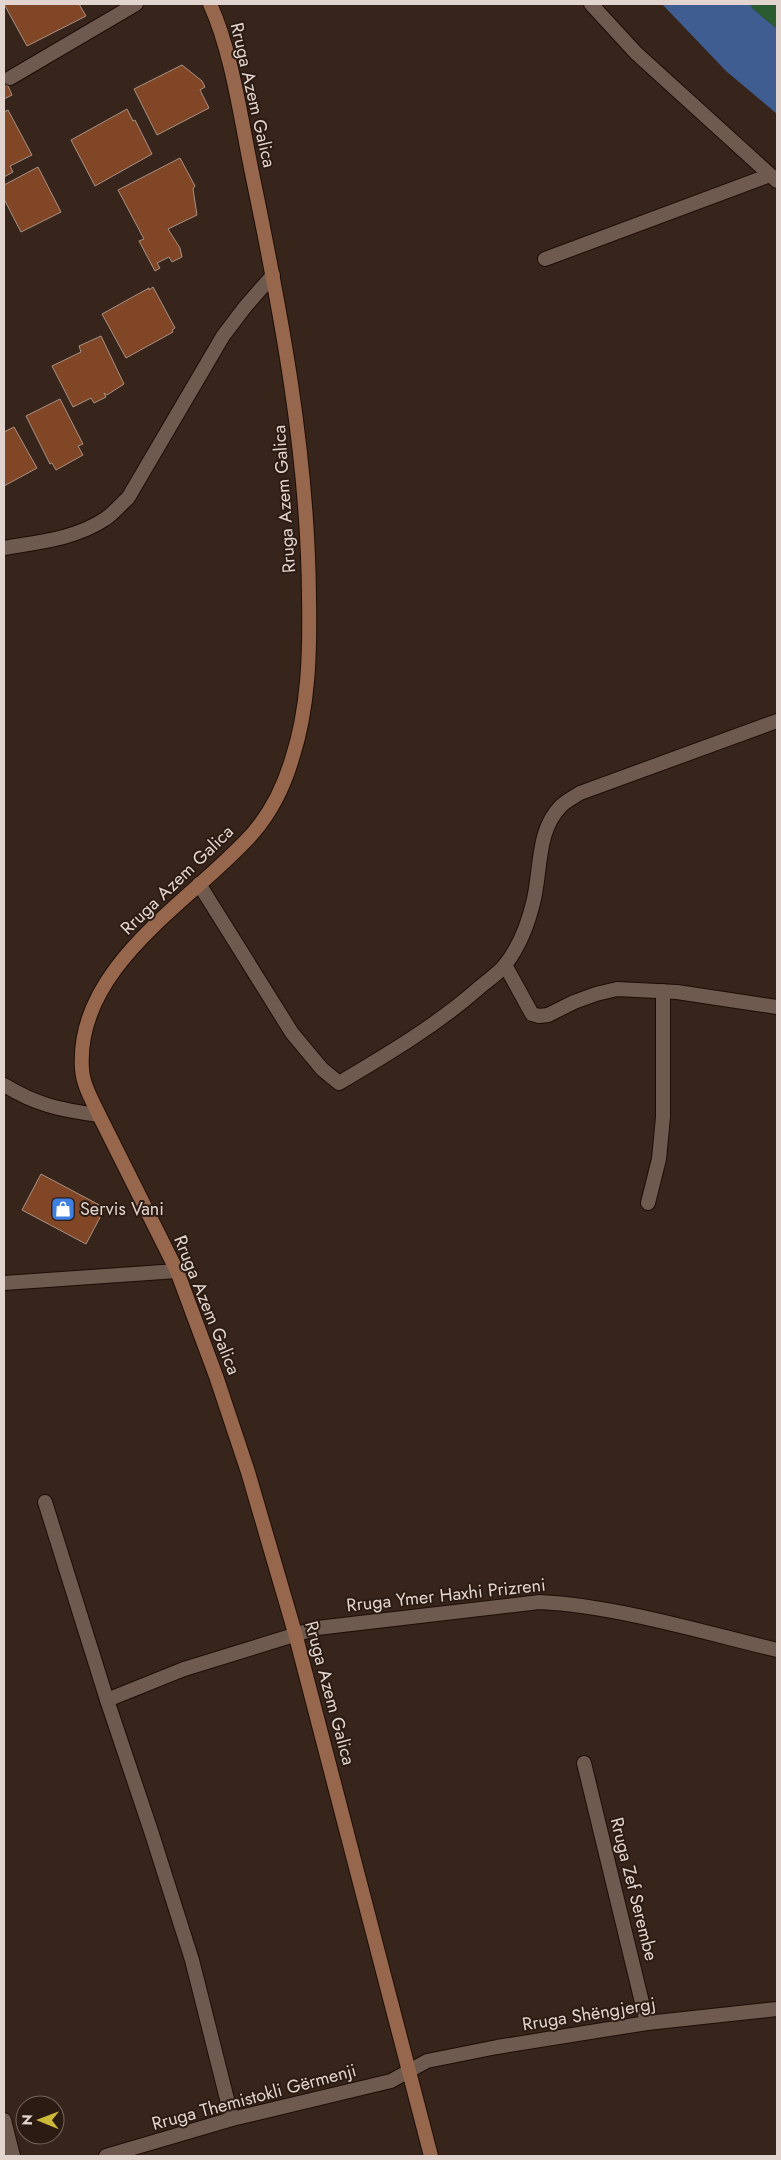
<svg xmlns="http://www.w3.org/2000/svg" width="781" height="2160" viewBox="0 0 781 2160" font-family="Jost,sans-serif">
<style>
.green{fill:#2b5c31}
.water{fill:#405d92}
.building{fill:#804626;stroke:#a89186}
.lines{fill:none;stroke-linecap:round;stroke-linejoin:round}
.service-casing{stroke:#1e0d06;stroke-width:16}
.minor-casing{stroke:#1e0d06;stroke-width:16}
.secondary-casing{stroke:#1e0d06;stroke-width:16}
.service{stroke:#6e5a4f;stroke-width:14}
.minor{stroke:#6e5a4f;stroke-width:14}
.secondary{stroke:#96674d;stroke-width:14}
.labels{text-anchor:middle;stroke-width:4;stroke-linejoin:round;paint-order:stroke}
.street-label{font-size:18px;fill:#e2d5cf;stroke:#2c1b12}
.poi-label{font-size:18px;fill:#e2d5cf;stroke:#2c1b12;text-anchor:start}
</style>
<rect width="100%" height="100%" fill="#37251c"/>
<!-- green -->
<polygon class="green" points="750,4 777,4 777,29 753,9"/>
<!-- water -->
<polygon class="water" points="662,4 750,4 753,9 777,29 777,114 726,71"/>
<!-- building -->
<g class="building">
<polygon points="4,4 79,4 86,16 27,46"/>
<polygon points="182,65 202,81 205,87 200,90 209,108 157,135 134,89"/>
<polygon points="4,77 12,95 4,99"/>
<polygon points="127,109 133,121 135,120 152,154 95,186 71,140"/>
<polygon points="8,110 32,155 10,166 13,172 4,177 4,112"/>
<polygon points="180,158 195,186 193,189 197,215 168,229 180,248 182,257 172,262 169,257 157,263 160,268 155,271 139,241 144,239 118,190"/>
<polygon points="38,167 61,212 21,232 4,199 4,185"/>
<polygon points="153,287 175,328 172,330 173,332 126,358 102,314 149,288 149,290"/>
<polygon points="101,336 124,384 107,395 104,393 106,397 94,403 91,398 73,407 52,366 81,352 79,346"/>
<polygon points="60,399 83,444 78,446 83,455 56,470 52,463 50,464 26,416"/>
<polygon points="14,427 37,468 4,486 4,432"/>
<polygon points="41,1174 105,1208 86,1244 22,1210"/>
</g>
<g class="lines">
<!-- service casing -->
<g class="service-casing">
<g id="service">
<polyline points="591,4 636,53 777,181"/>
<polyline points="10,78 136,4"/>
<polyline points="545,259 770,175"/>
</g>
</g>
<!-- minor casing -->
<g class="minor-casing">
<g id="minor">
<path d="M4 548C38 542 75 539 105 519 113 514 120 505 128 498L223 336 245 307 273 275"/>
<path d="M199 884 292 1033 322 1069 339 1083C388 1054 437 1025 480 987 488 980 499 973 505 965 520 946 529 921 534 899 541 868 537 830 561 806 566 801 574 797 580 793L777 721"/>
<polyline points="505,965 532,1014 539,1016 548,1015 574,1002 596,994 617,989 677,992 777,1007"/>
<path d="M4 1085C37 1105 60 1110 99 1115"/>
<polyline points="648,1203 659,1159 663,1117 663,991"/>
<polyline points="4,1283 177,1271"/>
<polyline points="45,1502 107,1700 151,1831 192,1960 232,2119"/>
<path d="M107 1700 184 1669 317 1628 540 1602C617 1606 702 1632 777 1650"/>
<polyline points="584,1763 647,2023"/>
<polyline points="4,2120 13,2156"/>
<polyline points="106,2156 232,2119 391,2081 427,2061 497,2047 647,2023 777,2009"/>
</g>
</g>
<!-- secondary casing -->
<g class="secondary-casing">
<path id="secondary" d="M210 4C232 52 241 120 252 173 281 313 308 454 309 597 310 651 309 707 292 759 284 786 272 811 253 833 193 901 75 965 82 1069 83 1085 92 1100 99 1115L177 1271 216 1376 248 1472 295 1633 431 2156"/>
</g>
<!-- service -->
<use href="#service" class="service"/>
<!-- minor -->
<use href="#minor" class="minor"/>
<!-- secondary -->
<use href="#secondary" class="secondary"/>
</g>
<!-- icons -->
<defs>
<g id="shop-square" transform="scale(1.25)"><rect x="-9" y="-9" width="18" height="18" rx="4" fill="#3f7fe0" stroke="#2c1b12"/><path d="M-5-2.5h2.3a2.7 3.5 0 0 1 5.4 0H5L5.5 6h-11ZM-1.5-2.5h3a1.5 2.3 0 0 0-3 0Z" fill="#fff"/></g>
</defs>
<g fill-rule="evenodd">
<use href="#shop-square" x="63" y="1209"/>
</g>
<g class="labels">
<!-- street labels -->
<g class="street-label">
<text transform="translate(253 95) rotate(77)" y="6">Rruga Azem Galica</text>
<text transform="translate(284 499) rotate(-94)" y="6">Rruga Azem Galica</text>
<text transform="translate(177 880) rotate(-44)" y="6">Rruga Azem Galica</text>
<text transform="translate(207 1305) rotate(68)" y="6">Rruga Azem Galica</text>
<text transform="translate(446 1595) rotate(-6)" y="6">Rruga Ymer Haxhi Prizreni</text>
<text transform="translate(330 1693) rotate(75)" y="6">Rruga Azem Galica</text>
<text transform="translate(634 1889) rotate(76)" y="6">Rruga Zef Serembe</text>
<text transform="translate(589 2014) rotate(-9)" y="6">Rruga Shëngjergj</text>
<text transform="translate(254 2097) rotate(-15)" y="6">Rruga Themistokli Gërmenji</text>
</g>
<!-- poi labels -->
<g class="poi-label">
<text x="80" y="1215">Servis Vani</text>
</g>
</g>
<!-- border -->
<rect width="781" height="2160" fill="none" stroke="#e2d5cf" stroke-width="10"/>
<!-- north arrow -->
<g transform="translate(40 2120) rotate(271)"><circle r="24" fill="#2c1b12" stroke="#75655e"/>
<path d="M0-4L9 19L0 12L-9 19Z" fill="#ccb939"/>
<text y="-8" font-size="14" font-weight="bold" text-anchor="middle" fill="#e2d5cf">N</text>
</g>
</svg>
